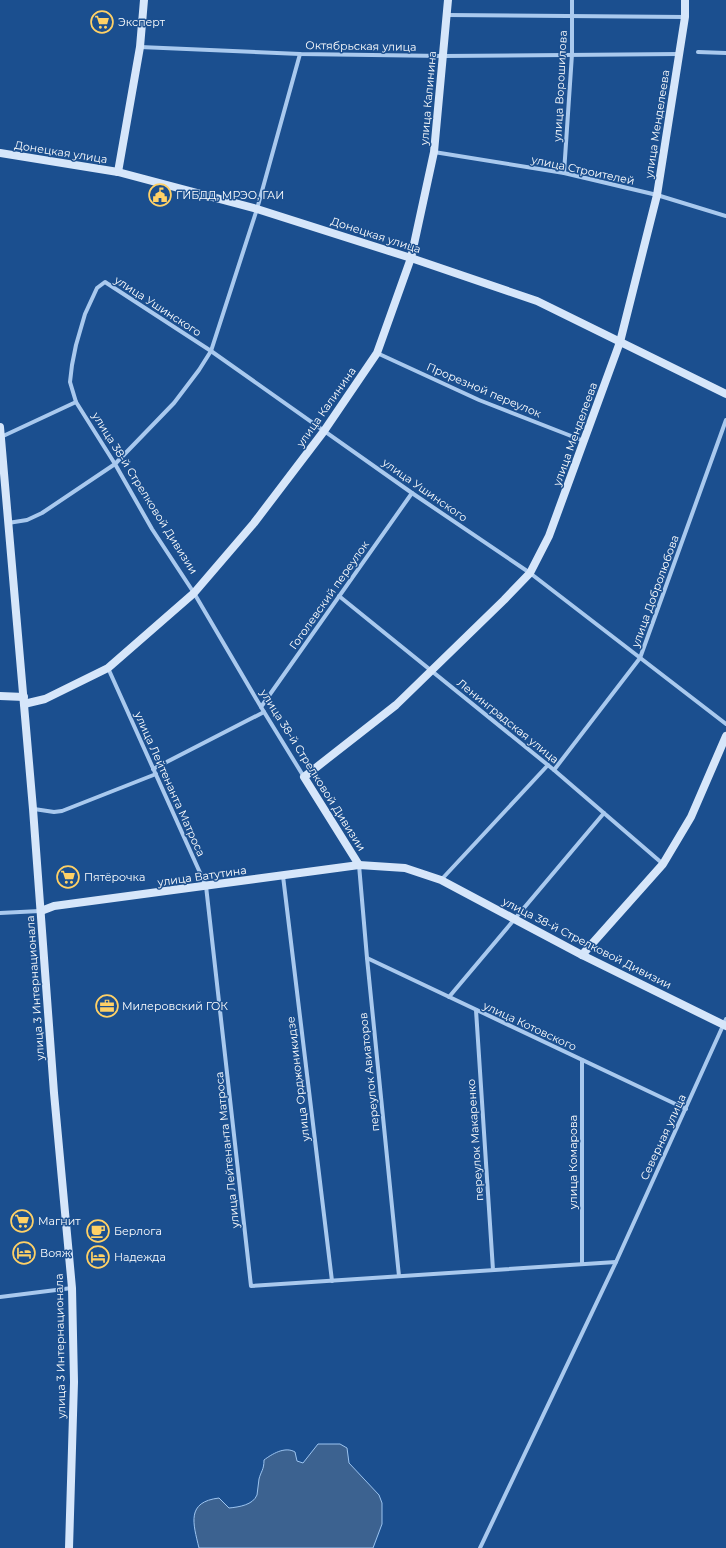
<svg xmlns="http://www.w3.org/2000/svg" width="726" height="1548" viewBox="0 0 726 1548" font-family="Montserrat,sans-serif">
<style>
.water{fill:#3c6290;stroke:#9cc4f0}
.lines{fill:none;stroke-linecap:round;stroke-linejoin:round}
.street{stroke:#a9c9ee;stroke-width:4}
.secondary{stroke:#d6e6fa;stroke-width:8}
.labels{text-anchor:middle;stroke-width:3;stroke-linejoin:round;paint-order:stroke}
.poi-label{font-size:11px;fill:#fff;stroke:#1b4f8f;text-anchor:start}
.street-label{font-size:11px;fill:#fff;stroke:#1b4f8f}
</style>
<rect width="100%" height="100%" fill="#1b4f8f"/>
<!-- water -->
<path class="water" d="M318 1444H340L347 1448 349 1463 379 1495 382 1503V1524L373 1548H199C193 1523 186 1502 219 1498L229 1508C239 1507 253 1505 257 1495 258 1490 258 1484 259 1479 261 1471 264 1470 264 1460 272 1454 285 1446 295 1452L297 1461 303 1463Z"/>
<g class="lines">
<!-- street -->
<g class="street">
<polyline points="447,15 685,17"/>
<polyline points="140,47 300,54 443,56 679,54"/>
<polyline points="698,52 726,53"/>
<polyline points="434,152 564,173 657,195 726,216"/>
<polyline points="564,173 572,54 572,0"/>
<polyline points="377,353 479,400 584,441"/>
<polyline points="1,437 76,402"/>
<polyline points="8,523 27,520 42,513 115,464 174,403 199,370 211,351 257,209 300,54"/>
<polyline points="339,596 554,770 663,864"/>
<polyline points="108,668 206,886 251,1286 616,1262"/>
<polyline points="261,707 412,493"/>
<polyline points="153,769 264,712"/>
<polyline points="554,770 640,658 726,420"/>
<polyline points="304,777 261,707 194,593 152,529 115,464 76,402 70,382 72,365 76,345 85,314 97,288 105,282 211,351 412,493 530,573 726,724"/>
<polyline points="34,809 54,812 62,811 156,774"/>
<polyline points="359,865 367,958 399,1276"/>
<polyline points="283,876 332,1281"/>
<polyline points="441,880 548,765"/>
<polyline points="0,913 40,911"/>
<polyline points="367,958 686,1109"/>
<polyline points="449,997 604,813"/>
<polyline points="476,1010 493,1270"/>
<polyline points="582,1264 582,1060"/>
<polyline points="0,1297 72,1288"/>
<polyline points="480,1548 616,1262 726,1019"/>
</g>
<!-- secondary -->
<g class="secondary">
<polyline points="0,153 118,172 257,209 411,258 537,301 726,394"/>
<polyline points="118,172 140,47 144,0"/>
<polyline points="0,427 33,809 54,1093 72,1288 74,1382 69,1548"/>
<polyline points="0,696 24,697"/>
<polyline points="24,704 45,699 108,668 194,593 254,523 324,431 377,353 411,258 434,152 448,0"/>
<polyline points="359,865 304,777 396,705 504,600 530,573 549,536 620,342 657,195 685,17 685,0"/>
<polyline points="41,911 54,906 359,865 405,868 441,880 582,955 726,1026"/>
<polyline points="582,955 663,864 691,817 726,736"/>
</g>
</g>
<!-- icons -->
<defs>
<g id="supermarket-ring" transform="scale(1.15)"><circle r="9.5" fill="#1b4f8f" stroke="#ffd166" stroke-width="1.5"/><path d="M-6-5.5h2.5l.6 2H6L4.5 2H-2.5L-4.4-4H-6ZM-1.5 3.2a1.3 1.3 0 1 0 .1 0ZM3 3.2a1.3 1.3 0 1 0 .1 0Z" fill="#ffd166"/></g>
<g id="civic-ring" transform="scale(1.15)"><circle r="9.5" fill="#1b4f8f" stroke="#ffd166" stroke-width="1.5"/><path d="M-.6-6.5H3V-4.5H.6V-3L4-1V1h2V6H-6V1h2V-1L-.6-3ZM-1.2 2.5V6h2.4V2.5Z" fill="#ffd166"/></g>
<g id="office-ring" transform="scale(1.15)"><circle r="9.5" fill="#1b4f8f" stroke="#ffd166" stroke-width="1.5"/><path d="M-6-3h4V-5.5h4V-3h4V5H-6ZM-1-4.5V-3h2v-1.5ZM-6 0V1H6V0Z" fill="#ffd166"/></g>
<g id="cafe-ring" transform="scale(1.15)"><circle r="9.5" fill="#1b4f8f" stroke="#ffd166" stroke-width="1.5"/><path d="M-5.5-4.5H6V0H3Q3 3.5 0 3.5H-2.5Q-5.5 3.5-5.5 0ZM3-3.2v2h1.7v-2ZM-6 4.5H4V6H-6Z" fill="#ffd166"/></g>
<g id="hotel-ring" transform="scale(1.15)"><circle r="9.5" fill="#1b4f8f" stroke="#ffd166" stroke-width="1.5"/><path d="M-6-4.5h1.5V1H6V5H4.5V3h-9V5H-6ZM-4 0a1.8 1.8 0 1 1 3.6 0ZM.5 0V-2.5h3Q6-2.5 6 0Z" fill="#ffd166"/></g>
</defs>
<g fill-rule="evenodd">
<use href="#supermarket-ring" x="102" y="22"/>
<use href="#civic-ring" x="160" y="195"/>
<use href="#supermarket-ring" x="68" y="877"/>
<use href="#office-ring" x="107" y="1006"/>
<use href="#supermarket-ring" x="22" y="1221"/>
<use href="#cafe-ring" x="98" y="1231"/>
<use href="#hotel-ring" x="24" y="1253"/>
<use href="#hotel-ring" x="98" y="1257"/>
</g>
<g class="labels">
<!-- poi labels -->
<g class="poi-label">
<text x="118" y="26">Эксперт</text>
<text x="176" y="199">ГИБДД, МРЭО, ГАИ</text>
<text x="84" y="881">Пятёрочка</text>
<text x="122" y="1010">Милеровский ГОК</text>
<text x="38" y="1225">Магнит</text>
<text x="114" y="1235">Берлога</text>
<text x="40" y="1257">Вояж</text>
<text x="114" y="1261">Надежда</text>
</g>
<!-- street labels -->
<g class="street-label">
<text transform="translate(361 46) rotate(1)" y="4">Октябрьская улица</text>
<text transform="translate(560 86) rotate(-87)" y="4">улица Ворошилова</text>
<text transform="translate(428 98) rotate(-85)" y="4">улица Калинина</text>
<text transform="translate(657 124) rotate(-81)" y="4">улица Менделеева</text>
<text transform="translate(61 152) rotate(9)" y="4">Донецкая улица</text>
<text transform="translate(583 170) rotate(12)" y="4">улица Строителей</text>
<text transform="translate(376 235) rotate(18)" y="4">Донецкая улица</text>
<text transform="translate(158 306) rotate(33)" y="4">улица Ушинского</text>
<text transform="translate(484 390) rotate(23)" y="4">Прорезной переулок</text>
<text transform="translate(326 407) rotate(-55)" y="4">улица Калинина</text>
<text transform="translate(575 434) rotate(-70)" y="4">улица Менделеева</text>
<text transform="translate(425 490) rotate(35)" y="4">улица Ушинского</text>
<text transform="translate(145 493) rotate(58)" y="4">улица 38-й Стрелковой Дивизии</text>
<text transform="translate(655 591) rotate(-70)" y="4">улица Добролюбова</text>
<text transform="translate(329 595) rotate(-55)" y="4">Гоголевский переулок</text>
<text transform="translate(508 721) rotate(39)" y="4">Ленинградская улица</text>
<text transform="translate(313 770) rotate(58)" y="4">улица 38-й Стрелковой Дивизии</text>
<text transform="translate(170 784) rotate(66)" y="4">улица Лейтенанта Матроса</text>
<text transform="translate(202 876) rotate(-8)" y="4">улица Ватутина</text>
<text transform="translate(587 943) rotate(27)" y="4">улица 38-й Стрелковой Дивизии</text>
<text transform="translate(35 988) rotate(-94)" y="4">улица 3 Интернационала</text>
<text transform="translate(530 1026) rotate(25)" y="4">улица Котовского</text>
<text transform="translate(369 1072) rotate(-96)" y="4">переулок Авиаторов</text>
<text transform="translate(298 1079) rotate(-97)" y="4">улица Орджоникидзе</text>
<text transform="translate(663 1137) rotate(-65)" y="4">Северная улица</text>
<text transform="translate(475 1140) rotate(-94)" y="4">переулок Макаренко</text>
<text transform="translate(227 1150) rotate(-96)" y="4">улица Лейтенанта Матроса</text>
<text transform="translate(573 1162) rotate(-90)" y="4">улица Комарова</text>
<text transform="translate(60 1346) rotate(-91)" y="4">улица 3 Интернационала</text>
</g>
</g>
</svg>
